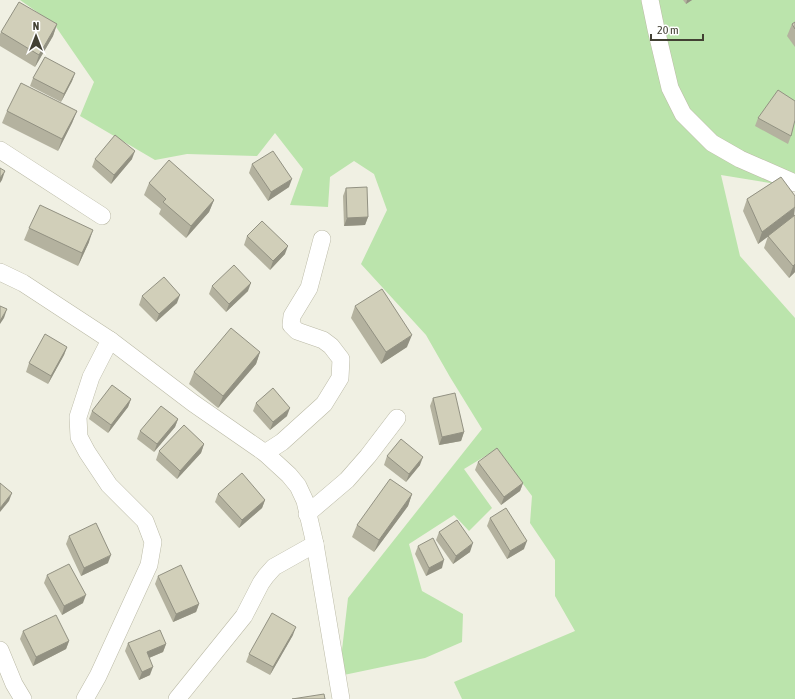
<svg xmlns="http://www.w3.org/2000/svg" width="795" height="699" viewBox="0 0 795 699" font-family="'Asap Condensed',sans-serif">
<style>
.green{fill:#bbe4ac}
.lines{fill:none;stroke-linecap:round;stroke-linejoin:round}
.street-casing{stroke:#bbbaa6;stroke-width:18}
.street{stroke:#fff;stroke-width:17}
.wall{fill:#b4b29f}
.shaded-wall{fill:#929182}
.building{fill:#d1cfb9;stroke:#929182}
</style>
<rect width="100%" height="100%" fill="#f0f0e3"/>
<!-- green -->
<polygon class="green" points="20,0 795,0 795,187 721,175 740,256 795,318 795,699 462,699 454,682 575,631 555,596 555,560 530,523 532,496 497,449 464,469 492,508 469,531 454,515 409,544 422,591 463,614 462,642 425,658 339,676 348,598 482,429 450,377 426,335 361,264 387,210 374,174 354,161 330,177 328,207 290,205 303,169 275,133 257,156 187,154 155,160 80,116 94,82 54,24"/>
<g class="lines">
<!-- street casing -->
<g class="street-casing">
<g id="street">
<polyline points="650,0 656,29 670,88 683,114 712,143 740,159 795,183"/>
<polyline points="0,150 102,216"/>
<polyline points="0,272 23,283 110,340 193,403 265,453 289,475 298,486 305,501 315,544 341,699"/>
<polyline points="265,453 282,442 324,404 340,378 341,359 331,346 323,340 297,331 291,325 292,316 309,288 322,239"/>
<polyline points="307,514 347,480 368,456 397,418"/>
<polyline points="0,650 14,684 23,699"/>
<polyline points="85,699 98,676 149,565 153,542 145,521 109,485 87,452 79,437 78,417 91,377 110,340"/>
<polyline points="177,699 244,616 261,583 266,576 274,567 315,544"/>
</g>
</g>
<!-- street -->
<use href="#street" class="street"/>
</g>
<!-- wall -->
<g class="wall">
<polygon points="683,0 692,0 686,4"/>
<polygon points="795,22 795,47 787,36 792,24"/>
<polygon points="57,24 53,36 35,67 0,46 0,34 1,32"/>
<polygon points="75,73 72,81 61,102 30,86 33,78"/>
<polygon points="7,111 77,111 72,123 58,151 2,123"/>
<polygon points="758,118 791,136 788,144 755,126"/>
<polygon points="95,159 132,159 111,184 92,167"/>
<polygon points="252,164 289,187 268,201 249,173"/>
<polygon points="781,177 795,272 789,278 764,248 768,236 774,232 758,244 743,211 747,199"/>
<polygon points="149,183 214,200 209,212 186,238 159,214 161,209 144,195"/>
<polygon points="346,188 368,217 365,225 344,226 343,196"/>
<polygon points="29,228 89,242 78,266 24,240"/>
<polygon points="247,236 285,254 270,270 244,245"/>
<polygon points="212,286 248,291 226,312 209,294"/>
<polygon points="142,296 177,303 156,322 139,305"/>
<polygon points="355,306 407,347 381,364 351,318"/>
<polygon points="67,347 64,355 48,384 26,372 29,363"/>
<polygon points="260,352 256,364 218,408 189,384 194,372"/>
<polygon points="433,398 464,432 461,441 439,445 430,406"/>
<polygon points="131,399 128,407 108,433 89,419 92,411"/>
<polygon points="256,403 287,416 270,430 253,411"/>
<polygon points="178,419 175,427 154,452 137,439 140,431"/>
<polygon points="204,444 201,453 177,479 156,460 159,451"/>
<polygon points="387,456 420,465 406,482 384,465"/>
<polygon points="478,462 523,483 520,491 501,505 475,470"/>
<polygon points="218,494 265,500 262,508 239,528 215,502"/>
<polygon points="412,494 408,506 374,552 352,537 357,525"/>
<polygon points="490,518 524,549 507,559 487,526"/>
<polygon points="439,532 470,552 453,564 436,540"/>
<polygon points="69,536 108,563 81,576 66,544"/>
<polygon points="418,546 442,568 426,576 415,554"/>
<polygon points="47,575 83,603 62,615 44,583"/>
<polygon points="158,576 199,604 196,612 173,622 155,584"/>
<polygon points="23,631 69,641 66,649 33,666 20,639"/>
<polygon points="293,635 270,675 246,662 249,654"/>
<polygon points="128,643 166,644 163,652 149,658 150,675 139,680 125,651"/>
</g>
<!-- shaded-wall -->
<g class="shaded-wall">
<polygon points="687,0 692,0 686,4"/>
<polygon points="57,24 53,36 35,67 39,55"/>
<polygon points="75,73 72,81 61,102 64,94"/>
<polygon points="77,111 72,123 58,151 62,139"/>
<polygon points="135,151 132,159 111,184 114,175"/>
<polygon points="5,171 2,180 0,183 0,178"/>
<polygon points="292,179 289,187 268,201 271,192"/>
<polygon points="214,200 209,212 186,238 191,226"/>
<polygon points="795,207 794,217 758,244 762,232"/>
<polygon points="368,217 365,225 344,226 347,218"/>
<polygon points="93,230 89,242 78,266 82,253"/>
<polygon points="288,246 285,254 270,270 273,261"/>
<polygon points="795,264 795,272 789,278 793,266"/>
<polygon points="251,283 248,291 226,312 229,304"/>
<polygon points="180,295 177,303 156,322 159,314"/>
<polygon points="7,309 4,318 0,324 0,321"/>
<polygon points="412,335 407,347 381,364 386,352"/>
<polygon points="67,347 64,355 48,384 51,376"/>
<polygon points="260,352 256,364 218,408 223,396"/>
<polygon points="131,399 128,407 108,433 111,425"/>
<polygon points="290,408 287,416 270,430 273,422"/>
<polygon points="178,419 175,427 154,452 157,444"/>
<polygon points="464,432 461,441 439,445 442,437"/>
<polygon points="204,444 201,453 177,479 180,471"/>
<polygon points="423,457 420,465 406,482 409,474"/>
<polygon points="523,483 520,491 501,505 504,497"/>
<polygon points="12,493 9,501 0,512 0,508"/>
<polygon points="412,494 408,506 374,552 379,540"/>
<polygon points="265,500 262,508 239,528 242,520"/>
<polygon points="527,541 524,549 507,559 510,551"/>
<polygon points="473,543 470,552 453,564 456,556"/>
<polygon points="111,555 108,563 81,576 84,568"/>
<polygon points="444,560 442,568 426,576 429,568"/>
<polygon points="86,595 83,603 62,615 64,606"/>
<polygon points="199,604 196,612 173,622 176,614"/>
<polygon points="296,627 293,635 270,675 273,667"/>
<polygon points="69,641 66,649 33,666 36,657"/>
<polygon points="166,644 163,652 144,660 147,652"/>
<polygon points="153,667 150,675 139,680 142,672"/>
</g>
<!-- building -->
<g class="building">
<polygon points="19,2 57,24 39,55 1,32"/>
<polygon points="795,22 795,29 792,24"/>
<polygon points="45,57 75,73 64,94 33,78"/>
<polygon points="21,83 77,111 62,139 7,111"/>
<polygon points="778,90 795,101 795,120 791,136 758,118"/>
<polygon points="115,135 135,151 114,175 95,159"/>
<polygon points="273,151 292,179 271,192 252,164"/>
<polygon points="169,160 214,200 191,226 163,202 166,199 149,183"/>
<polygon points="0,168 5,171 0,178"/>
<polygon points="781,177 795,196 795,207 762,232 747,199"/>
<polygon points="367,187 368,217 347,218 346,188"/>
<polygon points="40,205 93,230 82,253 29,228"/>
<polygon points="795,215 795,264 793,266 768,236"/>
<polygon points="262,221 288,246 273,261 247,236"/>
<polygon points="234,265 251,283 229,304 212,286"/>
<polygon points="164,277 180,295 159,314 142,296"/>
<polygon points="382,289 412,335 386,352 355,306"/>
<polygon points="0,306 7,309 0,321"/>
<polygon points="231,328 260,352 223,396 194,372"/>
<polygon points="45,334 67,347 51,376 29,363"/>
<polygon points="112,385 131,399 111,425 92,411"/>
<polygon points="273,388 290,408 273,422 256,403"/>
<polygon points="455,393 464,432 442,437 433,398"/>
<polygon points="161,406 178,419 157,444 140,431"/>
<polygon points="184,425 204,444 180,471 159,451"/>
<polygon points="401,439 423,457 409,474 387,456"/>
<polygon points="497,448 523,483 504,497 478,462"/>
<polygon points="242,473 265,500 242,520 218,494"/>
<polygon points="390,479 412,494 379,540 357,525"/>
<polygon points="0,483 12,493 0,508"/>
<polygon points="506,508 527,541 510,551 490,518"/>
<polygon points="457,520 473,543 456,556 439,532"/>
<polygon points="96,523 111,555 84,568 69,536"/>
<polygon points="433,538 444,560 429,568 418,546"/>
<polygon points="69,564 86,595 64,606 47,575"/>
<polygon points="181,565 199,604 176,614 158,576"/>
<polygon points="272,613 296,627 273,667 249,654"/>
<polygon points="56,615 69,641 36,657 23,631"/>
<polygon points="160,630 166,644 147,652 153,667 142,672 128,643"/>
<polygon points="324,694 325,699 292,699"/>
</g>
<!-- north arrow -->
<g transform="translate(36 36)" stroke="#ffffff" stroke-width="3" paint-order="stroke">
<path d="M0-3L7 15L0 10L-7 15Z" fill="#424033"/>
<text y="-6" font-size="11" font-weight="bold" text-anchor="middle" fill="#424033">N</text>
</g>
<!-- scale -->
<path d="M651 34v6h52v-6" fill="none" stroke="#424033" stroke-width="2"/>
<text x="657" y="34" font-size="12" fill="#424033" stroke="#ffffff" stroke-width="3" paint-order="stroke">20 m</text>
</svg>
